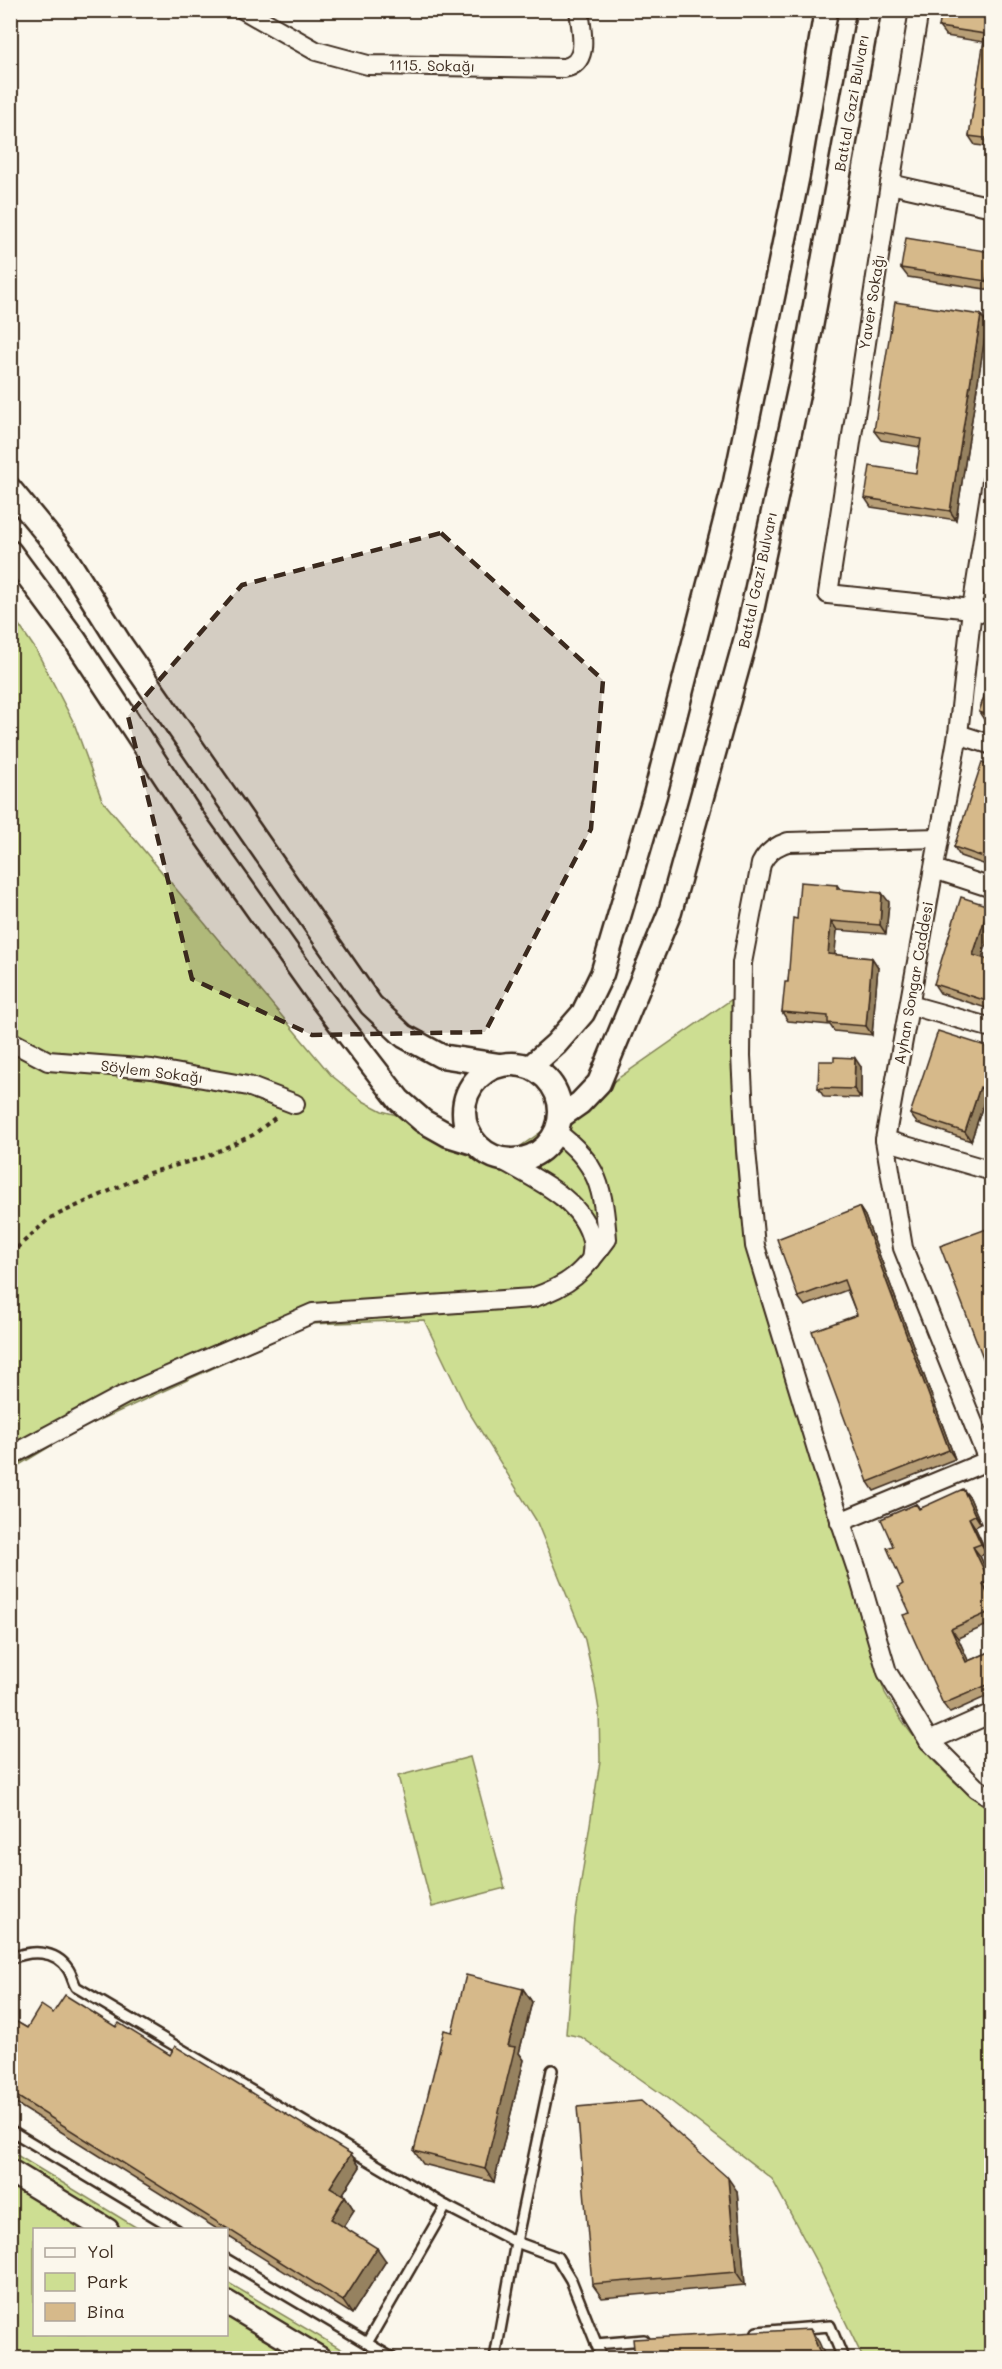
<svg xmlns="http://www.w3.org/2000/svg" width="1002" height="2369" viewBox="0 0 1002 2369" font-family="Mali,sans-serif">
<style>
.green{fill:#cdde92;stroke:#848458;stroke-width:1.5}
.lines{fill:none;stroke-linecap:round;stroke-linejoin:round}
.service-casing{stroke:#3b2a1e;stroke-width:14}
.minor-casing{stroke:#3b2a1e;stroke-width:22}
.tertiary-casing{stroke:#3b2a1e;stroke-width:27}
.path{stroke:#3b2a1e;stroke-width:4;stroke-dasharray:4.5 4.5;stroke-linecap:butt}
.service{stroke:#fbf7ec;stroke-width:9}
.minor{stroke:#fbf7ec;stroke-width:18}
.tertiary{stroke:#fbf7ec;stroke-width:22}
.wall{fill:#b89f77;stroke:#3b2a1e;stroke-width:1.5}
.shaded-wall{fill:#968261;stroke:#3b2a1e;stroke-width:1.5}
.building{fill:#d6b98a;stroke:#3b2a1e;stroke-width:1.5}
.marked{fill:#3b2a1e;fill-opacity:0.2;stroke:#3b2a1e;stroke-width:4.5;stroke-dasharray:12 8;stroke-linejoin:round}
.labels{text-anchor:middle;stroke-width:4.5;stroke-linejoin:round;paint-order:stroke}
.street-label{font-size:15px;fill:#3b2a1e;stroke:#fbf7ec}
</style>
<rect width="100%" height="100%" fill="#fbf7ec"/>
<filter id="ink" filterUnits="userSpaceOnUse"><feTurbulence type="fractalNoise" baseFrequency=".0167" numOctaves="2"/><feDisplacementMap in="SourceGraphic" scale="12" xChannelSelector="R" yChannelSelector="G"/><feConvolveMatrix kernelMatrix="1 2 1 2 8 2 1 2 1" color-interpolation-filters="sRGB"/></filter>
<g filter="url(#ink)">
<!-- green -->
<g class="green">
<path d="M10 612 36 650 74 723 102 800 331 1075 363 1101 382 1111 419 1121 498 1162 735 997C731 1091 733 1186 754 1278 758 1297 768 1316 774 1334L885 1693C913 1742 945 1779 991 1810V2358H863L818 2265 772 2179 663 2095 581 2037 566 2034 575 1919 600 1761 599 1710 595 1686 585 1640 536 1520 467 1409 424 1320 309 1324 74 1432 11 1470Z"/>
<polygon points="470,1757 505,1888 432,1907 398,1776"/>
<polygon points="10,2151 139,2229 34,2230 34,2334 226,2334 227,2282 356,2358 11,2358"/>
</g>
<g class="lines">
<!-- service casing -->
<g class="service-casing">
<g id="service">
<path d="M10 1959C30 1950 55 1949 68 1969 72 1975 73 1982 76 1987L446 2206 516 2242 557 2257 571 2280 602 2358"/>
<polyline points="10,2130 177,2230"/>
<polyline points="226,2259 392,2358"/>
<polyline points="757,2332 830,2326 843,2358"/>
<polyline points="367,2343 446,2206"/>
<polyline points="596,2344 644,2340"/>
<polyline points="495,2358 516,2242 552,2070"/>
</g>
</g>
<!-- minor casing -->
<g class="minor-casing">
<g id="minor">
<path d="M244 10 316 51 368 65 564 68C591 63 581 30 579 10"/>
<polyline points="919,10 890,184 828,594 972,609 992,615"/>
<polyline points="890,184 992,207"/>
<polyline points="992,481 972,609 958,734 885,1140 903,1248 992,1470"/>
<polyline points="958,734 992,745"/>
<path d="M939 838 788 842C775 846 767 852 761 864L742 963 741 1056 746 1150 755 1246 823 1469 857 1570 887 1672 929 1741 976 1788 992 1798"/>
<polyline points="934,869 992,888"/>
<polyline points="910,1005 992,1028"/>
<polyline points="10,1041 48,1061 152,1069 248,1086 295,1104"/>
<polyline points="885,1140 992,1171"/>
<path d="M502 1160C535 1179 583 1199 592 1241 593 1246 592 1254 591 1260"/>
<path d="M10 1456 124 1395 313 1313 532 1298C571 1285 583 1272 607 1239 603 1189 599 1163 556 1132"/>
<polyline points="840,1522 992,1459"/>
<polyline points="929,1741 992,1713"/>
</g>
</g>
<!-- tertiary casing -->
<g class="tertiary-casing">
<g id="tertiary">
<polyline points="10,489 65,556 121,645 371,1005 404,1036 441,1056 499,1065"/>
<polyline points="10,552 75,640 191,816 321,999 368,1060 399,1100 423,1121 448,1135 474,1143"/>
<circle cx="512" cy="1112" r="48"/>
<polyline points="530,1067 556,1044 583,1013 602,974 655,795 735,482 798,175 826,10"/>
<polyline points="560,1117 580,1103 599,1083 670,912 747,634 803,371 869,10"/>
<polyline points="10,2171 107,2230"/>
<polyline points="226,2302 319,2358"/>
</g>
</g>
<!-- path -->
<polyline class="path" points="10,1254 50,1218 149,1173 205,1157 253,1135 276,1117"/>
<!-- service -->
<use href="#service" class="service"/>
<!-- minor -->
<use href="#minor" class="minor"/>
<!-- tertiary -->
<use href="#tertiary" class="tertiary"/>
</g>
<!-- wall -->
<g class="wall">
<polygon points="992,10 992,147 975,145 969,136 984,42 946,36 939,27"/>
<polygon points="991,252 992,290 908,277 901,268"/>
<polygon points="981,315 987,324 956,520 871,507 865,498 916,473 920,447 881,440 874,431"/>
<polygon points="992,673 992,723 985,721 979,712"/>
<polygon points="992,766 992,867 960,856 954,847"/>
<polygon points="837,885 840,889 889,902 886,934 837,930 834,955 872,958 878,967 872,1035 834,1031 830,1025 788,1021 782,1012 788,982 797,919"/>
<polygon points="989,906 992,910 992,927 982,957 992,961 992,1010 940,993 934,984"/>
<polygon points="992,1048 992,1098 986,1096 971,1141 917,1123 910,1114"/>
<polygon points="861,1067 861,1098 824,1097 818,1088"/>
<polygon points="859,1207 865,1216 955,1459 874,1491 868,1482 857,1315 847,1290 805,1306 798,1297"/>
<polygon points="970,1498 981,1524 975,1527 987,1553 980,1556 992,1582 992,1592 989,1593 992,1599 992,1623 958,1638 968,1661 992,1651 992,1694 950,1713 943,1704 910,1613 893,1546 916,1504 920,1508"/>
<polygon points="523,1989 532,2002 519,2053 524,2060 494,2182 423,2164 414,2151 452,2032"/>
<polygon points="53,2013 116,2027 170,2055 351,2154 360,2167 342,2195 345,2196 354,2210 343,2226 386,2261 352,2314 226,2235 226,2229 217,2229 10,2100 10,2018 27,2028"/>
<polygon points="737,2191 745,2285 602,2298 592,2284"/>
</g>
<!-- shaded-wall -->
<g class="shaded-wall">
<polygon points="992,252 992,289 986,281"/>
<polygon points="981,315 987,324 956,520 950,511"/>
<polygon points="882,893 889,902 886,934 880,925"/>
<polygon points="989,906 992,910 992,927 980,964 973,955"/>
<polygon points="831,921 837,930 834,963 828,954"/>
<polygon points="872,958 878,967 872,1035 866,1026"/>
<polygon points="855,1058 861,1067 861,1098 854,1089"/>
<polygon points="980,1087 986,1096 971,1141 965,1132"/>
<polygon points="859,1207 865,1216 955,1459 949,1450"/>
<polygon points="963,1489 970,1498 981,1524 975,1515"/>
<polygon points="969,1518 975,1527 987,1553 981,1544"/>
<polygon points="973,1547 980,1556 992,1582 992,1585 989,1581"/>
<polygon points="983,1584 989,1593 992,1599 992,1604"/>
<polygon points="951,1629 958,1638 973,1671 966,1662"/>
<polygon points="523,1989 532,2002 519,2053 524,2060 494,2182 485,2169 508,2046"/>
<polygon points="351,2154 360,2167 339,2200 330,2187"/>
<polygon points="728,2178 737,2191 745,2285 736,2272"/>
<polygon points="345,2196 354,2210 340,2232 331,2219"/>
<polygon points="377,2248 386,2261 352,2314 343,2301"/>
<polygon points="810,2329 819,2342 826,2358 822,2358"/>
</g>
<!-- building -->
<g class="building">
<polygon points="942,10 992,10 992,139 969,136 985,34 939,27"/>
<polygon points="906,238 991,252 986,281 901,268"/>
<polygon points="895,302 981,315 950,511 865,498 870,466 916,473 921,439 874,431"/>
<polygon points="992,673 992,716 979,712"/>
<polygon points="982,762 992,766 992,860 954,847"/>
<polygon points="800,882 837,885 837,889 882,893 880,925 831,921 828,954 872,958 866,1026 828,1023 828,1016 782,1012 785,982 788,982 793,918 797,919"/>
<polygon points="961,897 989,906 973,955 992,961 992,998 990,1002 934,984"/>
<polygon points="938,1031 992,1048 992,1091 980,1087 965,1132 910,1114"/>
<polygon points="834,1057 855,1058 854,1089 818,1088 819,1061 834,1061"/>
<polygon points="859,1207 949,1450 868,1482 812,1331 857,1315 844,1280 798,1297 777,1239"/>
<polygon points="992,1227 992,1381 940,1246"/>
<polygon points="963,1489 975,1515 969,1518 981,1544 973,1547 989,1581 983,1584 992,1604 992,1611 951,1629 966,1662 992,1651 992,1683 943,1704 903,1615 910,1613 898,1587 903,1584 887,1548 893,1546 881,1519 916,1504 919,1509"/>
<polygon points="466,1975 523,1989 508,2046 515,2047 485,2169 414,2151 444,2030 452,2032"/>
<polygon points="65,1995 116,2027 119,2023 170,2055 175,2046 351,2154 330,2187 345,2196 331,2219 377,2248 343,2301 10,2092 10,2018 27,2028 41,2005 53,2013"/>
<polygon points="641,2101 728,2178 736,2272 592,2284 577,2107"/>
<polygon points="810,2329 822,2358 635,2358 633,2339"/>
</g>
</g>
<!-- marked area -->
<path class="marked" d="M441 533 603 680 591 829 485 1032 312 1035 192 979 128 716 242 585Z"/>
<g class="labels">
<!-- street labels -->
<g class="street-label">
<text transform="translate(432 66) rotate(1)" y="5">1115. Sokağı</text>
<text transform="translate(852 103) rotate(-80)" y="5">Battal Gazi Bulvarı</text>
<text transform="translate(872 302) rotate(-81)" y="5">Yaver Sokağı</text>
<text transform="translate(758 580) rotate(-78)" y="5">Battal Gazi Bulvarı</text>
<text transform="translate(914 983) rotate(-80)" y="5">Ayhan Songar Caddesi</text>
<text transform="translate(152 1072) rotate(7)" y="5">Söylem Sokağı</text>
</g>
</g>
<!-- margin -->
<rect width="1002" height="2369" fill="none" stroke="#fbf7ec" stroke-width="36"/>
<rect x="18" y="18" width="966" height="2333" fill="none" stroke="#3b2a1e" stroke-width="2" filter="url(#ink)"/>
<!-- legend -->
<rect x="33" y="2228" width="195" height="108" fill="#fbf7ec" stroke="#aea59a" stroke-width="1.5"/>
<rect x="45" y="2248" width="30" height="9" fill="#fbf7ec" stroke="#aea59a" stroke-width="1.5"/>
<text x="87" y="2258" font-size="18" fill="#3b2a1e">Yol</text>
<rect x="45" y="2273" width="30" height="18" fill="#cdde92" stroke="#aea59a" stroke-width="1.5"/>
<text x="87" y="2288" font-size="18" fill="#3b2a1e">Park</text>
<rect x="45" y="2303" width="30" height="18" fill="#d6b98a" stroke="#aea59a" stroke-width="1.5"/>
<text x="87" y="2318" font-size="18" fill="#3b2a1e">Bina</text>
</svg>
